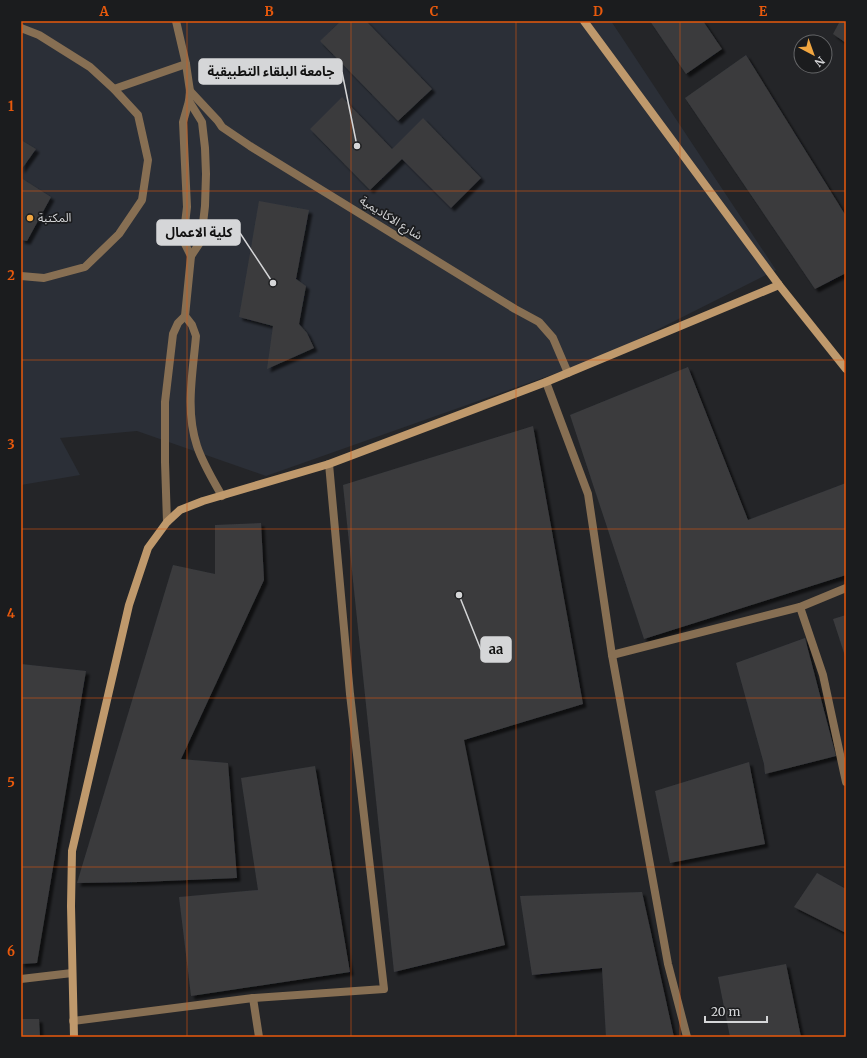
<svg xmlns="http://www.w3.org/2000/svg" width="867" height="1058" viewBox="0 0 867 1058" font-family="Merriweather,'Noto Sans Arabic',serif">
<style>
.built{fill:#2b2f37}
.building{fill:#3a3b3e;filter:url(#shadow)}
.lines{fill:none;stroke-linecap:round;stroke-linejoin:round}
.lane{stroke:#876f53;stroke-width:8}
.street{stroke:#876f53;stroke-width:8}
.secondary{stroke:#bf996c;stroke-width:8}
.grid{fill:none;stroke:#e8590c;stroke-width:1;stroke-opacity:0.55}
.poi-dot{fill:#f1a640;stroke:#1b1c1e;stroke-width:1.5}
.labels{text-anchor:middle;stroke-width:3.5;stroke-linejoin:round;paint-order:stroke}
.poi-label{font-size:12px;fill:#d5d6d8;stroke:#1b1c1e;text-anchor:start}
.street-label{font-size:12px;fill:#d5d6d8;stroke:#1b1c1e}
.leader{fill:none;stroke:#d5d6d8;stroke-width:1.5}
.callout-dot{fill:#d5d6d8;stroke:#1b1c1e;stroke-width:1.5}
.callout{fill:#d5d6d8;stroke:#d5d6d8;stroke-width:1.5}
.callout-label{font-size:13px;text-anchor:middle;font-weight:bold;fill:#111}
.neatline{fill:none;stroke:#e8590c;stroke-width:1.5}
.grid-label{font-size:13px;text-anchor:middle;font-weight:bold;fill:#e8590c}
</style>
<defs>
<filter id="shadow"><feDropShadow dx="3.5" dy="3.5" stdDeviation="1" flood-color="#0009"/></filter>
</defs>
<rect width="100%" height="100%" fill="#242528"/>
<!-- built -->
<polygon class="built" points="21,21 611,21 776,270 605,356 266,476 137,431 60,438 80,475 21,485"/>
<!-- building -->
<g class="building">
<polygon points="341,21 366,21 432,89 398,121 320,41"/>
<polygon points="650,21 703,21 722,49 686,74"/>
<polygon points="840,21 846,21 846,43 833,34"/>
<polygon points="746,55 846,216 846,273 815,289 685,98"/>
<polygon points="342,97 392,149 423,118 481,178 451,208 402,159 370,190 310,129"/>
<polygon points="21,140 36,149 21,170"/>
<polygon points="21,178 51,197 27,241 21,240"/>
<polygon points="259,201 309,210 296,279 306,286 299,324 307,333 314,348 267,369 273,326 239,317"/>
<polygon points="688,367 748,520 846,483 846,575 644,639 570,415"/>
<polygon points="533,426 583,704 464,740 505,945 394,972 343,485"/>
<polygon points="261,523 264,580 181,759 228,763 237,878 140,882 77,883 173,565 215,574 215,525"/>
<polygon points="846,615 846,659 833,619"/>
<polygon points="805,638 836,756 765,774 764,764 736,663"/>
<polygon points="21,664 86,671 37,963 21,964"/>
<polygon points="749,762 765,844 670,863 655,791"/>
<polygon points="315,766 350,972 191,996 179,897 258,890 241,778"/>
<polygon points="817,873 846,889 846,933 794,907"/>
<polygon points="642,892 674,1037 606,1037 602,968 532,975 520,896"/>
<polygon points="786,964 801,1037 730,1037 718,977"/>
<polygon points="21,1019 39,1019 40,1037 21,1037"/>
</g>
<g class="lines">
<!-- lane -->
<g class="lane">
<polyline points="176,21 186,64 190,91 189,101 183,122 187,207 183,240 191,256"/>
<polyline points="21,28 39,35 90,67 114,89 138,115 148,160 142,200 119,234 85,267 44,278 21,276"/>
<polyline points="114,89 186,64"/>
<polyline points="190,91 218,121 222,127 250,146 515,309 539,322 553,338 568,373"/>
<path d="M189 101 202 122 205 148 206 174 205 206 201 241 191 256 185 316 192 325 196 336C193 372 185 410 197 446 203 464 213 480 222 496"/>
<polyline points="167,522 165,462 165,402 173,334 178,323 185,316"/>
</g>
<!-- street -->
<g class="street">
<polyline points="546,382 588,494 612,655 668,964 687,1037"/>
<polyline points="800,607 823,675 846,782"/>
<polyline points="612,655 800,607 846,588"/>
<polyline points="21,979 72,973"/>
<polyline points="253,998 259,1037"/>
<polyline points="73,1021 253,998 384,989 350,694 329,464"/>
</g>
<!-- secondary -->
<g class="secondary">
<polyline points="584,21 779,285 846,369"/>
<polyline points="74,1037 71,906 72,851 129,605 148,548 167,522 180,510 203,501 329,464 546,382 779,285"/>
</g>
</g>
<!-- grid -->
<path class="grid" d="M187 21V1037M351 21V1037M516 21V1037M680 21V1037M21 191H846M21 360H846M21 529H846M21 698H846M21 867H846"/>
<!-- markers -->
<circle class="poi-dot" cx="30" cy="218" r="4"/>
<g class="labels">
<!-- poi labels -->
<g class="poi-label">
<text x="38" y="222">المكتبة</text>
</g>
<!-- street labels -->
<g class="street-label">
<text transform="translate(391 218) rotate(32)" y="4">شارع الاكاديمية</text>
</g>
</g>
<!-- callouts -->
<path class="leader" d="M357 146L342 72M273 283L240 233M459 595L481 650"/>
<g class="callout-dot">
<circle cx="357" cy="146" r="4"/>
<circle cx="273" cy="283" r="4"/>
<circle cx="459" cy="595" r="4"/>
</g>
<g class="callout">
<rect x="199" y="59" width="143" height="25" rx="4"/>
<rect x="157" y="220" width="83" height="25" rx="4"/>
<rect x="481" y="637" width="30" height="25" rx="4"/>
</g>
<g class="callout-label">
<text x="271" y="76">جامعة البلقاء التطبيقية</text>
<text x="199" y="237">كلية الاعمال</text>
<text x="496" y="654">aa</text>
</g>
<!-- border -->
<rect width="867" height="1058" fill="none" stroke="#1b1c1e" stroke-width="44"/>
<!-- north arrow -->
<g transform="translate(813 54) rotate(139)"><circle r="19" fill="#1b1c1e" stroke="#656668"/>
<path d="M0-3L7 15L0 10L-7 15Z" fill="#f1a640"/>
<text y="-6" font-size="11" font-weight="bold" text-anchor="middle" fill="#d5d6d8">N</text>
</g>
<!-- scale -->
<path d="M705 1016v6h62v-6" fill="none" stroke="#d5d6d8" stroke-width="2"/>
<text x="711" y="1016" font-size="12" fill="#d5d6d8" stroke="#1b1c1e" stroke-width="3" paint-order="stroke">20 m</text>
<rect x="22" y="22" width="823" height="1014" class="neatline"/>
<g class="grid-label">
<text x="104" y="16">A</text>
<text x="269" y="16">B</text>
<text x="434" y="16">C</text>
<text x="598" y="16">D</text>
<text x="763" y="16">E</text>
<text x="11" y="111">1</text>
<text x="11" y="280">2</text>
<text x="11" y="449">3</text>
<text x="11" y="618">4</text>
<text x="11" y="787">5</text>
<text x="11" y="956">6</text>
</g>
</svg>
